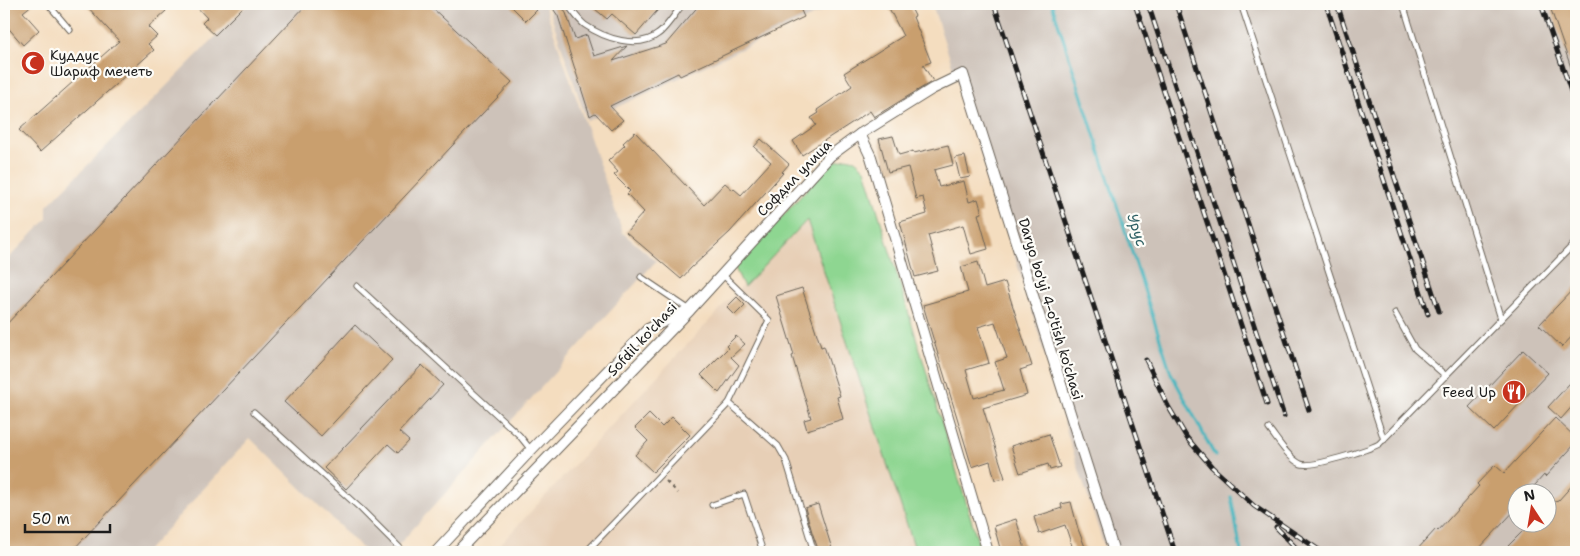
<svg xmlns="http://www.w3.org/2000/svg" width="1580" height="556" viewBox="0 0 1580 556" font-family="'Shantell Sans',sans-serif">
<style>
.built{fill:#e7cfb6}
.industrial{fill:#cdc2b9;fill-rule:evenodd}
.green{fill:#8ed691;stroke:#557956}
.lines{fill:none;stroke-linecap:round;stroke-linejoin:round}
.stream{stroke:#47b6bf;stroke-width:3}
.building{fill:#c99f6e;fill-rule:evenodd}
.service-casing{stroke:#686055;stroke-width:7}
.minor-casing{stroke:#686055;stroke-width:12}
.path{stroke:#686055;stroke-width:2;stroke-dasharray:4 4;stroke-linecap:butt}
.service{stroke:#fff;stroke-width:5}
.minor{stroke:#fff;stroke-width:10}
.rail-casing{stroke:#1c1c1c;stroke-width:5}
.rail{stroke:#fdfcf7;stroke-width:3;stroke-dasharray:9;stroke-linecap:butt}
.labels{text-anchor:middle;stroke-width:4.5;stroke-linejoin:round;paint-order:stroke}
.poi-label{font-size:14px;fill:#1c1c1c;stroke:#fdfcf7;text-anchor:start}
.street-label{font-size:14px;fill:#1c1c1c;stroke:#fdfcf7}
.water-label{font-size:15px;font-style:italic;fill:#2f6165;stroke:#fdfcf7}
</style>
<rect width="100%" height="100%" fill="#fdfcf7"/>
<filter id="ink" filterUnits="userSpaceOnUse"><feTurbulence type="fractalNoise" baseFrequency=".02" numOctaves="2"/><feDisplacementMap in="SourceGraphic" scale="10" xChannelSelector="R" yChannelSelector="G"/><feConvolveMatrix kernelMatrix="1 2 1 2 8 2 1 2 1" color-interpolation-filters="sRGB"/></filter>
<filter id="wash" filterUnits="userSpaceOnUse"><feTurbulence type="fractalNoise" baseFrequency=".0096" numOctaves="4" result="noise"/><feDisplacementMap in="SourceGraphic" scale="20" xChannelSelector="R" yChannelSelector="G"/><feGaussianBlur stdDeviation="1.12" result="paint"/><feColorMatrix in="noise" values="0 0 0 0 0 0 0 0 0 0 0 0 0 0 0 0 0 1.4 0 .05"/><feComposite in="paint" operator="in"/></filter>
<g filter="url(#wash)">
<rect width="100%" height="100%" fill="#f4ddbf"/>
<!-- built -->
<polygon class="built" points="810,213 921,552 493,552"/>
<!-- industrial -->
<g class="industrial">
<polygon points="248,4 544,4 623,233 656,261 392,552 366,552 250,438 146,552 4,552 4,263 47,219 47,206"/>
<polygon points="547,4 838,4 587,121"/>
<path d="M932 4H1576V552H1106L1069 439 1029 300ZM1518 494H1548V524H1518Z"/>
</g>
<!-- green -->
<polygon class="green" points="846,158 855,160 865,169 981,552 916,552 807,220 744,287 735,268 831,163"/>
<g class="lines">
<!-- stream -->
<g class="stream">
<polyline points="1052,4 1171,373 1215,456"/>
<polyline points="1231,497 1241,552"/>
</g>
</g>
<g id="blocks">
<!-- building -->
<g class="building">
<polygon points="4,4 33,4 23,12 39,30 23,45 4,23"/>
<polygon points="85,4 127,4 132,8 137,4 159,4 166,11 148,27 157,36 148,44 154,50 40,152 19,130 119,41"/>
<polygon points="194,4 246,4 215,35 202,23 207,18"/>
<polygon points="307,4 428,4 512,82 71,552 4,552 4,327"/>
<polygon points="509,4 530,4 537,10 526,21"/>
<polygon points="550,4 560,4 566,13 575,39 587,35 594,56 627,46 613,61 666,44 700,4 798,4 804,17 680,76 678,73 610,106 623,120 611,130 595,113 590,116 558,16"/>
<polygon points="589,4 663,4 636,35 612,14 607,19"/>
<polygon points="887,4 909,4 915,16 913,17 931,62 923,65 933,81 874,117 870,111 802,155 793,141 816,125 811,118 819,113 817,110 852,86 844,73 903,36"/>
<polygon points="1549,4 1576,4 1576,78 1575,79"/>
<polygon points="635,132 704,205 725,183 733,190 734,189 741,195 771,162 754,147 761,139 789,164 782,172 783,173 730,232 691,268 681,279 626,232 644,212 627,194 630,191 614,175 618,172 608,161 625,145 623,143"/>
<polygon points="893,136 899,155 913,151 914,153 948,145 953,165 934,170 939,187 964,181 969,202 978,199 982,213 978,214 988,249 971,254 963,225 928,235 938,271 915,277 900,222 927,214 923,197 916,199 908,167 888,172 879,139"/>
<polygon points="965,156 970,177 960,179 955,158"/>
<path d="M978 262 985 288 1005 282 1032 366 1020 370 1027 395 983 408 1005 478 995 480 990 461 972 467 923 305 968 292 961 267ZM995 322 1007 358 995 362 1004 390 974 398 966 370 989 363 978 327Z"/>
<polygon points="1576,286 1576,332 1562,347 1539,325"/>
<polygon points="802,288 821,347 824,346 840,396 837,397 843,419 807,430 804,420 811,418 792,356 794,355 776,296"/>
<polygon points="737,297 745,305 735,315 727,307"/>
<polygon points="355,325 392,360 321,436 284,402"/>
<polygon points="736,336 745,344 731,357 739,365 719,393 701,375 728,348 726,346"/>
<polygon points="1523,350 1548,373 1494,431 1469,407"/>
<polygon points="422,365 443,385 399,432 409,441 398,453 388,444 346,489 324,468"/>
<polygon points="1570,383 1576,389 1576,402 1561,419 1548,407"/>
<polygon points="649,414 662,427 672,417 690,435 653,472 635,455 648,441 635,428"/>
<polygon points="1555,418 1576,438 1576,443 1545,477 1544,475 1527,494 1518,494 1518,507 1476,552 1415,552 1436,529 1438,531 1479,486 1477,484 1495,465 1504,473"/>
<polygon points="1049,434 1060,467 1050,470 1048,464 1020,473 1011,446"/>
<polygon points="1576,481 1576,552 1502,552 1530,524 1548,524 1548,504 1558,501"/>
<polygon points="1071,502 1078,529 1087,552 1074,552 1065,525 1039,534 1034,517 1062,508 1061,504"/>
<polygon points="818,504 833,552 819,552 812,532 805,508"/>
<polygon points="1016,519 1026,552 1001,552 994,526"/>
</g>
</g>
</g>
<g filter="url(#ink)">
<use href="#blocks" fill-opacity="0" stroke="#686055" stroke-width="1"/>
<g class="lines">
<!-- service casing -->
<g class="service-casing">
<g id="service">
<polyline points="48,4 70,30"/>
<path d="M567 4C572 10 578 20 585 25 604 38 638 50 658 34 666 29 676 12 683 4"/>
<polyline points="1241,4 1384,440"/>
<polyline points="1403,4 1501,319"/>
<polyline points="641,277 690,310"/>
<polyline points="357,286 519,435 531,450"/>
<polyline points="1395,313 1415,349 1446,376"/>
<polyline points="729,403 778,446 786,460 814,552"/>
<polyline points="254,412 361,509 404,552"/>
<path d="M1269 429C1277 439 1289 459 1301 464 1311 468 1368 450 1379 444L1576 242"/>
<polyline points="712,505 744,494 763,552"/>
<polyline points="586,552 729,403 769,320 723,275"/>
</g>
</g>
<!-- minor casing -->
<g class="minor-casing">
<g id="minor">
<polyline points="860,134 871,157 988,552"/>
<polyline points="436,552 531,450 648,329 684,312"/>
<polyline points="457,552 690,310 830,156 860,134 932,89 963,74 1114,552"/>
</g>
</g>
<!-- path -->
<polyline class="path" points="666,481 678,493"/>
<!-- service -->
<use href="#service" class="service"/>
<!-- minor -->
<use href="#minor" class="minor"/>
<!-- rail casing -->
<g class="rail-casing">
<g id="rail">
<polyline points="994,4 1175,552"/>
<polyline points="1135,4 1267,404"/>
<polyline points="1148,4 1284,416"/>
<polyline points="1176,4 1309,410"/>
<polyline points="1326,4 1428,314"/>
<polyline points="1337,4 1439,311"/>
<polyline points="1541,4 1576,106"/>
<polyline points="1146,360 1168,406 1187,438 1212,467 1254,506 1322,552"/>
<polyline points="1276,527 1300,552"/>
</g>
</g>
<!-- rail -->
<use href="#rail" class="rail"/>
</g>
</g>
<!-- icons -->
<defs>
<g id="mosque-disc" transform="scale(1.25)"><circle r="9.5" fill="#c8321e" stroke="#fdfcf7"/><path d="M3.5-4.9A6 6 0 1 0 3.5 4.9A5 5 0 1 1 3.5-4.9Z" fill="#fff"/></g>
<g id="restaurant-disc" transform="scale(1.25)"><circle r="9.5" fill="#c8321e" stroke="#fdfcf7"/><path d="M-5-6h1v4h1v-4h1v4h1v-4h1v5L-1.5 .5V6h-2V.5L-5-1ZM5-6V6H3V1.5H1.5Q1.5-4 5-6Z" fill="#fff"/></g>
</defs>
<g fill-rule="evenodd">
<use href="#mosque-disc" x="33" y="63"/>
<use href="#restaurant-disc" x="1514" y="392"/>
</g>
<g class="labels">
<!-- poi labels -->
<g class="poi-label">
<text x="50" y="60">Куддус<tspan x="50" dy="16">Шариф мечеть</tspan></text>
<text x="1496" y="397" text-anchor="end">Feed Up</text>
</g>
<!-- street labels -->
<g class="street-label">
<text transform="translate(794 178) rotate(-46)" y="5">Софдил улица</text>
<text transform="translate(1051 309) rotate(73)" y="5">Daryo bo'yi 4-o'tish ko'chasi</text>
<text transform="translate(642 339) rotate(-47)" y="5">Sofdil ko'chasi</text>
</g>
<!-- water labels -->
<g class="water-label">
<text transform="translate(1137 230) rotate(72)" y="5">Урус</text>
</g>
</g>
<!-- margin -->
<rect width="1580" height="556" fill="none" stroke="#fdfcf7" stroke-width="20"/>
<!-- north arrow -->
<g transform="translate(1532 508) rotate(348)"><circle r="24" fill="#fdfcf7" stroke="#a3a29f"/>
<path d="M0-4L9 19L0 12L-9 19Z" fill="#c8321e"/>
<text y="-8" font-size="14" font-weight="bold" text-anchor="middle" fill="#1c1c1c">N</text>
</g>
<!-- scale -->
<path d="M25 524v8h85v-8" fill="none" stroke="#1c1c1c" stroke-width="2.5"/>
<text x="32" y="524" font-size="15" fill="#1c1c1c" stroke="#fdfcf7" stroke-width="4" paint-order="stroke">50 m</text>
</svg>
